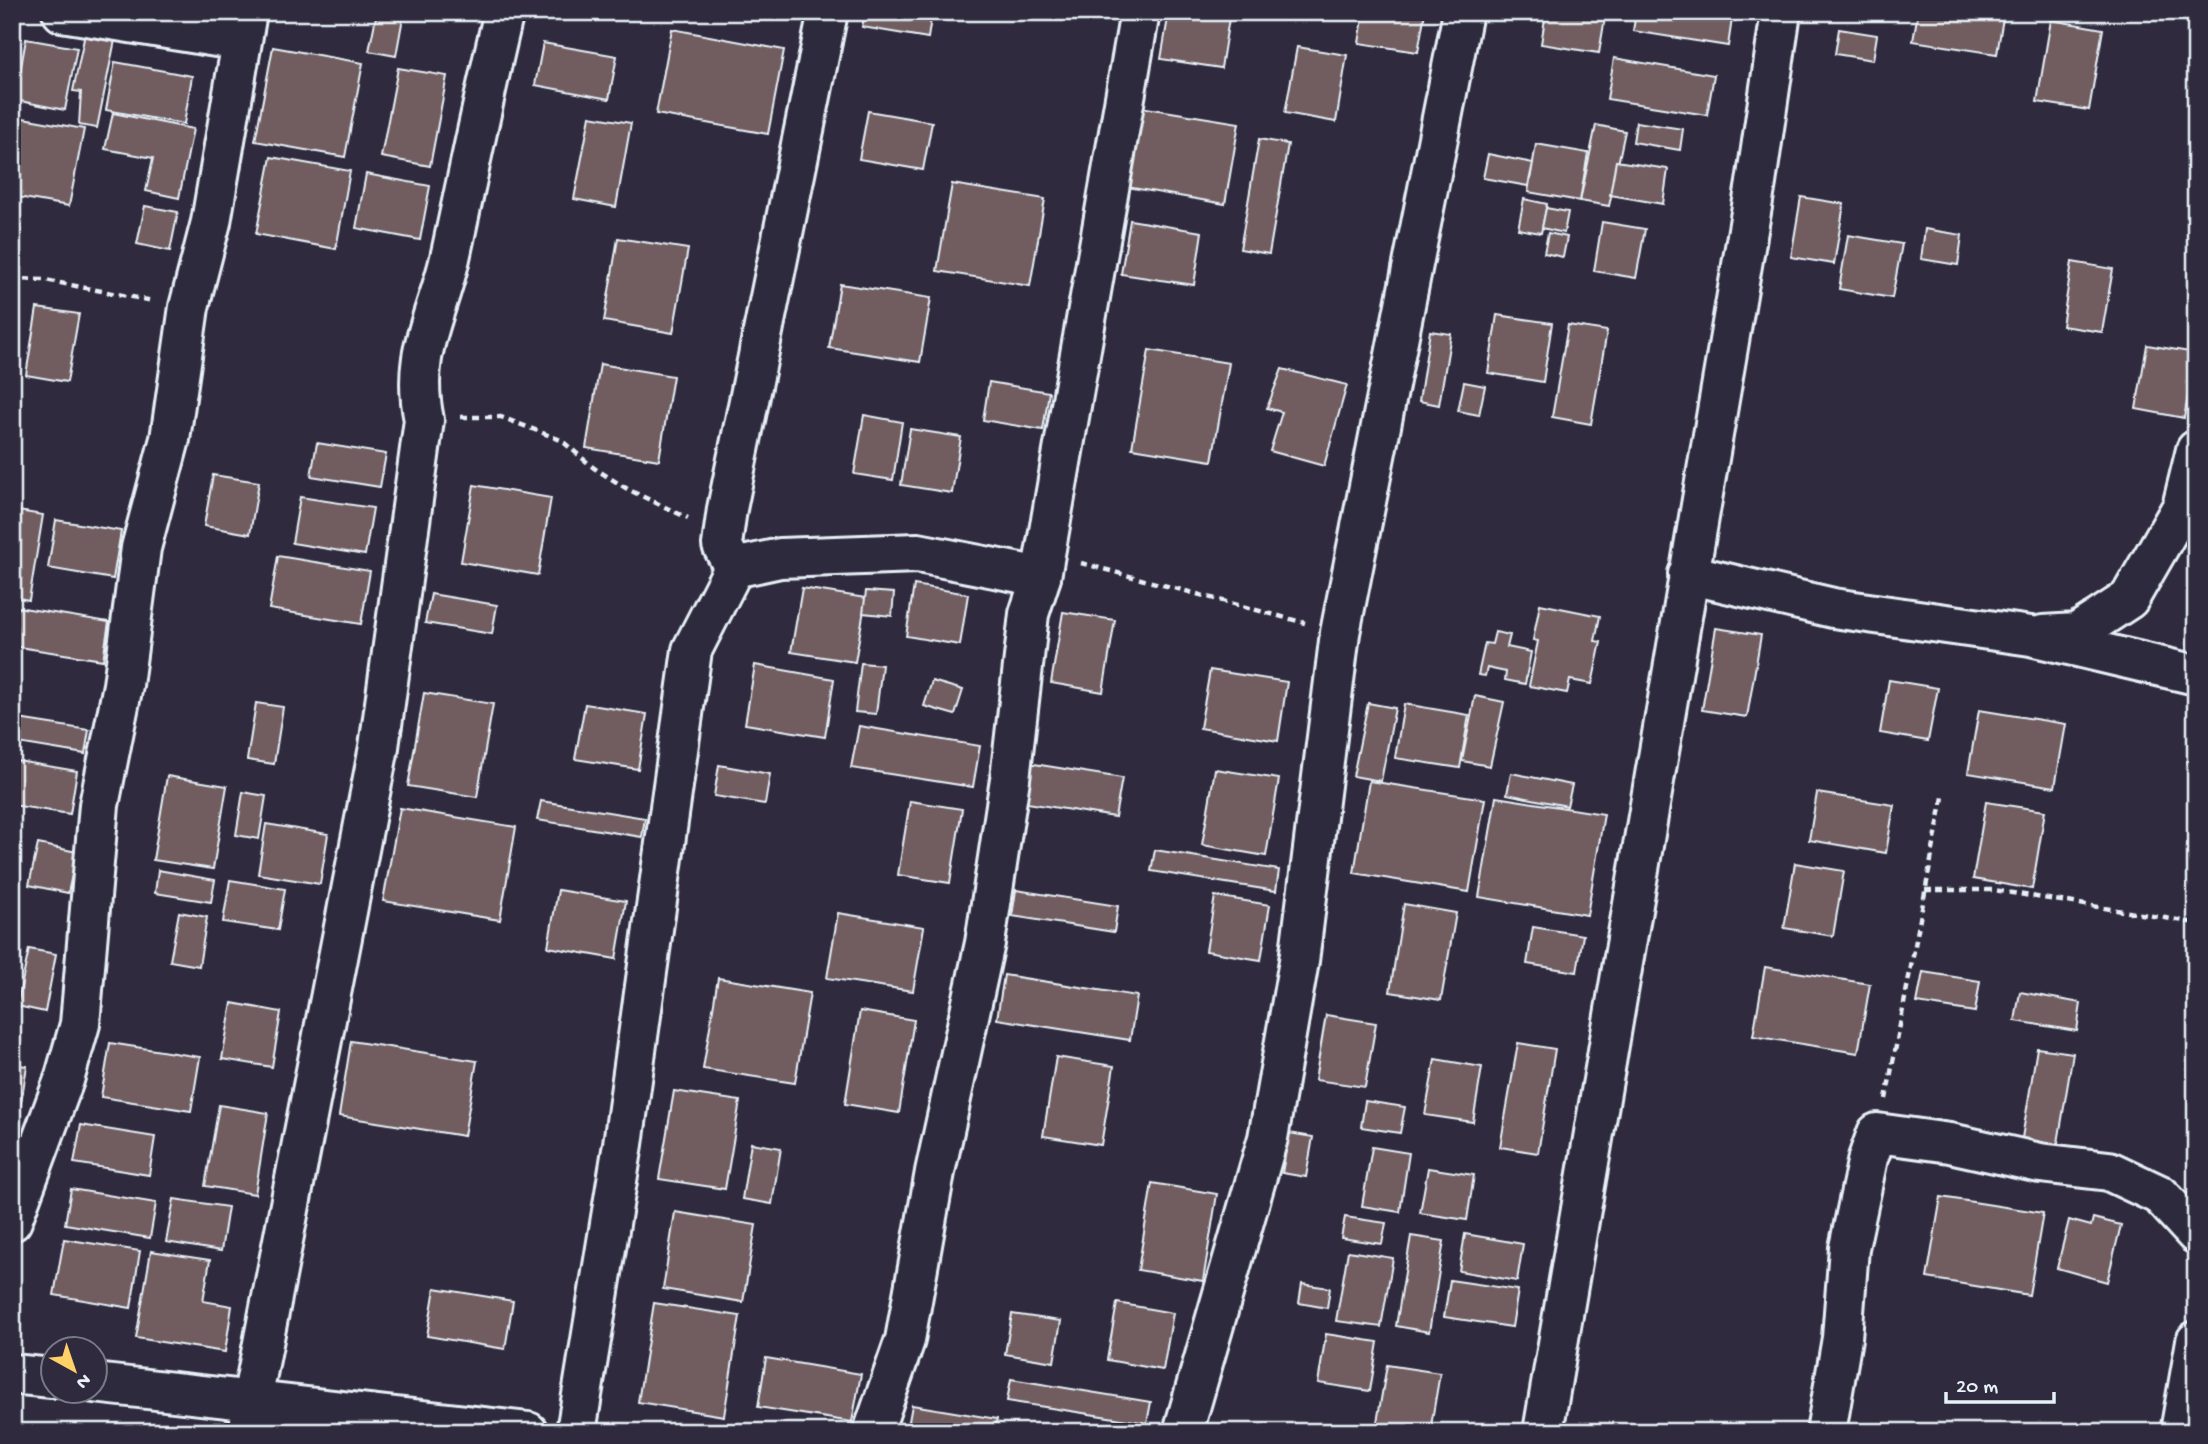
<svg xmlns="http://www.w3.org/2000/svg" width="2208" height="1444" viewBox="0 0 2208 1444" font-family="'Gochi Hand',sans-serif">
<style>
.building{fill:#715d5e;stroke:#e8f1f8;stroke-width:2}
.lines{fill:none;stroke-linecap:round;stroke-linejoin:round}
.minor-casing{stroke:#e8f1f8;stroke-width:44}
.path{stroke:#e8f1f8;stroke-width:4.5;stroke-dasharray:7 5;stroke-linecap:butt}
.minor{stroke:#2f2a3d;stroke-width:38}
</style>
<rect width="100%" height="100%" fill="#2f2a3d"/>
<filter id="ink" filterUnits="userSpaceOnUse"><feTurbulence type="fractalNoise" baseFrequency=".0143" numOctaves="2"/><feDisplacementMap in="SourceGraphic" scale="14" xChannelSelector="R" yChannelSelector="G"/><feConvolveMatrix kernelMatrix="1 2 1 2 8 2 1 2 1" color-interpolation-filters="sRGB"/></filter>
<g filter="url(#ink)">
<!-- building -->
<g class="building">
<polygon points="377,12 404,12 396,56 369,51"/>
<polygon points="865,12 932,12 928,38 862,27"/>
<polygon points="1169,12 1230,12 1221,68 1161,59"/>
<polygon points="1364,12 1425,12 1418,52 1359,43"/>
<polygon points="1546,12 1606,12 1599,53 1541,44"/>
<polygon points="1636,12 1733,12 1728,46 1633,31"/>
<polygon points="1918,12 2004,12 1997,54 1913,41"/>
<polygon points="2051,20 2103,29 2089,110 2037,102"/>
<polygon points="86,29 116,35 97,128 79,125 81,92 73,91"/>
<polygon points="672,29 784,50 768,134 656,114"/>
<polygon points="1839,29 1877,35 1873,60 1835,54"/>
<polygon points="12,36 18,37 12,65"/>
<polygon points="26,39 77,48 65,110 15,100"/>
<polygon points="543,43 617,56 609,99 535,85"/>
<polygon points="273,47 363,63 345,157 255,141"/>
<polygon points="1297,47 1347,55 1336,122 1285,113"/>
<polygon points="1614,58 1714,75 1707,115 1607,99"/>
<polygon points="115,62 192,76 184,124 106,110"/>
<polygon points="398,68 447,76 430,166 381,157"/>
<polygon points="1140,107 1239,123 1225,204 1127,187"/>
<polygon points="868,111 932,122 923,170 859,159"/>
<polygon points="113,113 193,129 179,198 146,191 153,158 105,149"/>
<polygon points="12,116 84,129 69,206 12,196"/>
<polygon points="590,116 631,123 616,207 574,199"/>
<polygon points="1636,122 1683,129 1680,150 1633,142"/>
<polygon points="1596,125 1625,131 1609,206 1580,201"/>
<polygon points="1259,139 1288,144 1269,254 1240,249"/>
<polygon points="1536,144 1588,153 1580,201 1528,192"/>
<polygon points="1488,154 1533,163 1528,186 1483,178"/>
<polygon points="271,157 350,171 336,249 256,234"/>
<polygon points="1616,161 1668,169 1663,204 1610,195"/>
<polygon points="366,174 430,186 420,240 356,228"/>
<polygon points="952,184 1045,199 1030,286 937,271"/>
<polygon points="1801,197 1844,204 1834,264 1791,257"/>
<polygon points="1524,199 1547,204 1541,233 1518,229"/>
<polygon points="145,206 178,212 170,251 137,244"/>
<polygon points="1546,208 1568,212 1564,233 1542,228"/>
<polygon points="1130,220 1202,232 1194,285 1121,274"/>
<polygon points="1602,222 1645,229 1636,278 1594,271"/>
<polygon points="1925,229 1962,235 1958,265 1921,259"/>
<polygon points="1548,233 1567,237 1563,257 1544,253"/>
<polygon points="1848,235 1902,244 1892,298 1839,289"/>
<polygon points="618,238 688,249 673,333 604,321"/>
<polygon points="2072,262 2113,269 2102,332 2062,326"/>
<polygon points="840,284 931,298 920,362 829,348"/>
<polygon points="37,308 79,314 67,382 26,375"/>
<polygon points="1497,315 1552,323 1543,382 1488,373"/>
<polygon points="1568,325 1607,331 1591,424 1552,417"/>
<polygon points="1430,331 1451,334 1439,405 1419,401"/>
<polygon points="2147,345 2196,353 2184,418 2136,409"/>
<polygon points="1149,350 1229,363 1212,461 1132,448"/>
<polygon points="600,364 673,376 659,460 586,448"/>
<polygon points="1282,369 1347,385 1324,466 1270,451 1282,412 1267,408"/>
<polygon points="989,382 1049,392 1043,430 983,420"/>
<polygon points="1464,382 1485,386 1479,415 1458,411"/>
<polygon points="12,396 20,398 12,447"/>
<polygon points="864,415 902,422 893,480 854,474"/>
<polygon points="910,429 961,437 952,493 901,485"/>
<polygon points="317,443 386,454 380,487 311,476"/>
<polygon points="213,475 259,482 250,534 204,526"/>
<polygon points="474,485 551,498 538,575 461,562"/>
<polygon points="300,497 373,508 365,555 292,543"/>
<polygon points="12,510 43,515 29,600 12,597"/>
<polygon points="56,520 121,531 113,579 48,568"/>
<polygon points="278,556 370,571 361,624 269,609"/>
<polygon points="914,585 968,594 960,645 906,636"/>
<polygon points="802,588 866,598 855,662 791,652"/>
<polygon points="866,591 894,593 892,616 863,613"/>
<polygon points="431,594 497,605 492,634 425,623"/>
<polygon points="1540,604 1600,616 1595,641 1601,642 1592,684 1570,680 1567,693 1529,686 1538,641 1533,640"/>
<polygon points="17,607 109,622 103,660 12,646"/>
<polygon points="1063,612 1115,620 1103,692 1051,683"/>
<polygon points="1716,628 1761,635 1747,717 1702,710"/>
<polygon points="1495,632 1510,635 1507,647 1531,652 1525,684 1505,680 1506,672 1487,668 1485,676 1478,675 1485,643 1492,644"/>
<polygon points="861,663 882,665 876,714 855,712"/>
<polygon points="755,665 834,679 825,737 745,724"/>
<polygon points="1210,670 1287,682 1278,741 1200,728"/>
<polygon points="1889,680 1938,688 1928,741 1880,733"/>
<polygon points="932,681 963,690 955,715 924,706"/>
<polygon points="424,693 493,704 477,797 408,786"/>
<polygon points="1475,696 1504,702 1490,766 1462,761"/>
<polygon points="256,703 283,707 274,764 247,760"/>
<polygon points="1368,703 1395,708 1381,781 1353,776"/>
<polygon points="585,704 647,714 638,769 575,759"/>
<polygon points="1404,704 1469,715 1460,768 1395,758"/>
<polygon points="1979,710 2066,724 2055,787 1968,773"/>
<polygon points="12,718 89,730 85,754 12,742"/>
<polygon points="859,726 980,746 973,787 851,768"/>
<polygon points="12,760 77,771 70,814 12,805"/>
<polygon points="1028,763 1122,778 1115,817 1021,802"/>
<polygon points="719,765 770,774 765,804 714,796"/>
<polygon points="1215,769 1279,779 1266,856 1202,845"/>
<polygon points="1511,773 1572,785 1567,806 1507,794"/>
<polygon points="167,776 227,786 213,869 153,860"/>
<polygon points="1369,781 1485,799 1469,892 1354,873"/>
<polygon points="243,792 266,796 259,839 236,835"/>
<polygon points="1817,793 1894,805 1886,853 1809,840"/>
<polygon points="1496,797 1604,814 1587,915 1479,897"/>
<polygon points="541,801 645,818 642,837 537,820"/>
<polygon points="910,801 962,809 950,883 898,875"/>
<polygon points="1986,802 2045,811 2032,889 1973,879"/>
<polygon points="400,808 516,827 500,920 383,901"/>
<polygon points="266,824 328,834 320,884 258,874"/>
<polygon points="38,844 77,852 68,893 29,885"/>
<polygon points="1155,850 1279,870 1276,891 1151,871"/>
<polygon points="1795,863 1844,871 1833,936 1784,928"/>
<polygon points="158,870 215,880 211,902 155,893"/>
<polygon points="230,880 285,889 278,930 223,922"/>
<polygon points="558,890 626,901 616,959 548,947"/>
<polygon points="1016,890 1118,906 1114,932 1012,916"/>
<polygon points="1215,896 1270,905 1261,960 1206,951"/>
<polygon points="1404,904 1456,913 1441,1000 1390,992"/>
<polygon points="179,912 207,917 199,966 170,961"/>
<polygon points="838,913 924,927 913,991 827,978"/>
<polygon points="1533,927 1583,935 1577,972 1527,964"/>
<polygon points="29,949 56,954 45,1012 17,1006"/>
<polygon points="12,953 18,954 12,992"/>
<polygon points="1765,967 1870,984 1858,1053 1753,1036"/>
<polygon points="1923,972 1980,981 1975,1012 1917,1003"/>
<polygon points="1004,975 1137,996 1130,1040 997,1019"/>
<polygon points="718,978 810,993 795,1083 703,1069"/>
<polygon points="2020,992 2081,1003 2077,1031 2015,1021"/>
<polygon points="232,1003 281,1012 272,1067 222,1059"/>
<polygon points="860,1011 914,1020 899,1113 845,1104"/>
<polygon points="1326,1015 1376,1023 1365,1087 1315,1080"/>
<polygon points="351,1041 477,1061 464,1136 339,1116"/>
<polygon points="110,1043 200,1057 191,1111 101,1097"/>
<polygon points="1518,1043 1555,1049 1538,1153 1500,1147"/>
<polygon points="2037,1048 2073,1053 2056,1155 2020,1150"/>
<polygon points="1056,1057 1114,1066 1101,1145 1043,1136"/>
<polygon points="1435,1059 1482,1067 1473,1122 1425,1115"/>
<polygon points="12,1064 27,1066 13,1151 12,1151"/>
<polygon points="674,1091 740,1101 725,1189 659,1179"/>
<polygon points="1365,1101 1405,1107 1400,1133 1361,1127"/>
<polygon points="219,1105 268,1113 255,1194 205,1186"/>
<polygon points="81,1125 155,1137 149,1175 74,1163"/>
<polygon points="1289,1133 1313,1137 1306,1177 1282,1173"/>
<polygon points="751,1143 781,1148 772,1204 742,1199"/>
<polygon points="1372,1147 1409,1153 1400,1212 1362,1206"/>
<polygon points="1428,1168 1474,1175 1467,1220 1420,1213"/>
<polygon points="1152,1183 1217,1194 1203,1281 1138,1270"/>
<polygon points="71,1189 156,1203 150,1238 65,1224"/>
<polygon points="1941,1197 2043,1213 2029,1295 1927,1278"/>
<polygon points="174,1199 228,1207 221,1251 166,1242"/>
<polygon points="675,1212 756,1225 743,1302 663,1289"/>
<polygon points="1345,1217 1386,1223 1382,1244 1341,1238"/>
<polygon points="2093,1218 2121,1225 2107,1282 2057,1268 2069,1220 2091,1226"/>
<polygon points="1465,1234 1523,1244 1517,1281 1459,1271"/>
<polygon points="1411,1236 1444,1241 1429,1332 1396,1326"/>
<polygon points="64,1239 140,1251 131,1308 54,1295"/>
<polygon points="151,1251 210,1260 203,1301 232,1306 225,1352 136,1338"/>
<polygon points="1348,1251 1393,1258 1381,1327 1336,1321"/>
<polygon points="1450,1280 1518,1290 1512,1327 1444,1317"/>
<polygon points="1302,1284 1330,1288 1327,1308 1299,1303"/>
<polygon points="435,1288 513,1301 505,1349 427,1336"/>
<polygon points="654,1303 740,1316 724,1416 638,1402"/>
<polygon points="1117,1303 1173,1313 1163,1370 1107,1360"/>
<polygon points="1012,1314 1061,1321 1054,1362 1005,1354"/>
<polygon points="1326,1334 1378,1342 1370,1391 1318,1383"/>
<polygon points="766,1358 861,1374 852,1422 758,1407"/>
<polygon points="1387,1365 1440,1373 1430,1432 1376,1428"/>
<polygon points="1011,1379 1151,1402 1147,1423 1007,1401"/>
<polygon points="912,1405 997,1419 995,1432 907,1432"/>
</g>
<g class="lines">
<!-- minor casing -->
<g class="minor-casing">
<g id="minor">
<polyline points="62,12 241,41"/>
<polyline points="734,568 780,558 918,553 1041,577"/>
<polyline points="1688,574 1833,608 2031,636 2196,675"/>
<polyline points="2043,635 2077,633 2129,599 2182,507 2196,450"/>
<polyline points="12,1221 64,1080 80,1024 99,805 123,685 141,548 170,439 189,307 211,222 247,12"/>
<polyline points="12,1374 52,1378"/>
<polyline points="94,1383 528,1432"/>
<path d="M249 1432 252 1400 379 747 424 420C410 354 436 319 450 258 468 176 484 94 504 12"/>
<polyline points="576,1432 623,1144 692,650 734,568 722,545 727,509 828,12"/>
<polyline points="873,1432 905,1340 935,1172 985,943 1010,779 1029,614 1041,577 1140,12"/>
<polyline points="1183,1432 1268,1138 1299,961 1340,633 1463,12"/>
<polyline points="1543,1432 1756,183 1781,12"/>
<polyline points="1826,1432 1842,1338 1849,1248 1868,1158 1877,1133 1950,1143 2040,1163 2109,1171 2160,1195 2196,1234"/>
<polyline points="2180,1432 2196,1341"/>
</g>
</g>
<!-- path -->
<g class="path">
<polyline points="12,279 45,280 153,301"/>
<polyline points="461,417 501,417 561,440 594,468 629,490 688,518"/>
<polyline points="1081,563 1305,623"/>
<polyline points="1925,890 1994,890 2196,923"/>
<polyline points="1886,1099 1943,797"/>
</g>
<!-- minor -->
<use href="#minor" class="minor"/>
</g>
</g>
<!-- margin -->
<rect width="2208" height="1444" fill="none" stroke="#2f2a3d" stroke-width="42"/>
<rect x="21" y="21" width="2166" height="1402" fill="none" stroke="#e8f1f8" stroke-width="2.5" filter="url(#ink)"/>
<!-- north arrow -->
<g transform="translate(74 1370) rotate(140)"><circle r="33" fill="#2f2a3d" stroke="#797a88" stroke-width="2"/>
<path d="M0-5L12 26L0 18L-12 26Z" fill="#ffd166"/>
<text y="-10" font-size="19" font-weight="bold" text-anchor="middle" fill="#e8f1f8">N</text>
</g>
<!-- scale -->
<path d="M1946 1392v10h108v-10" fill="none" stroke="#e8f1f8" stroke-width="3.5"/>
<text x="1956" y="1392" font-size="21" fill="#e8f1f8" stroke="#2f2a3d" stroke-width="5" paint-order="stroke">20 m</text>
</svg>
